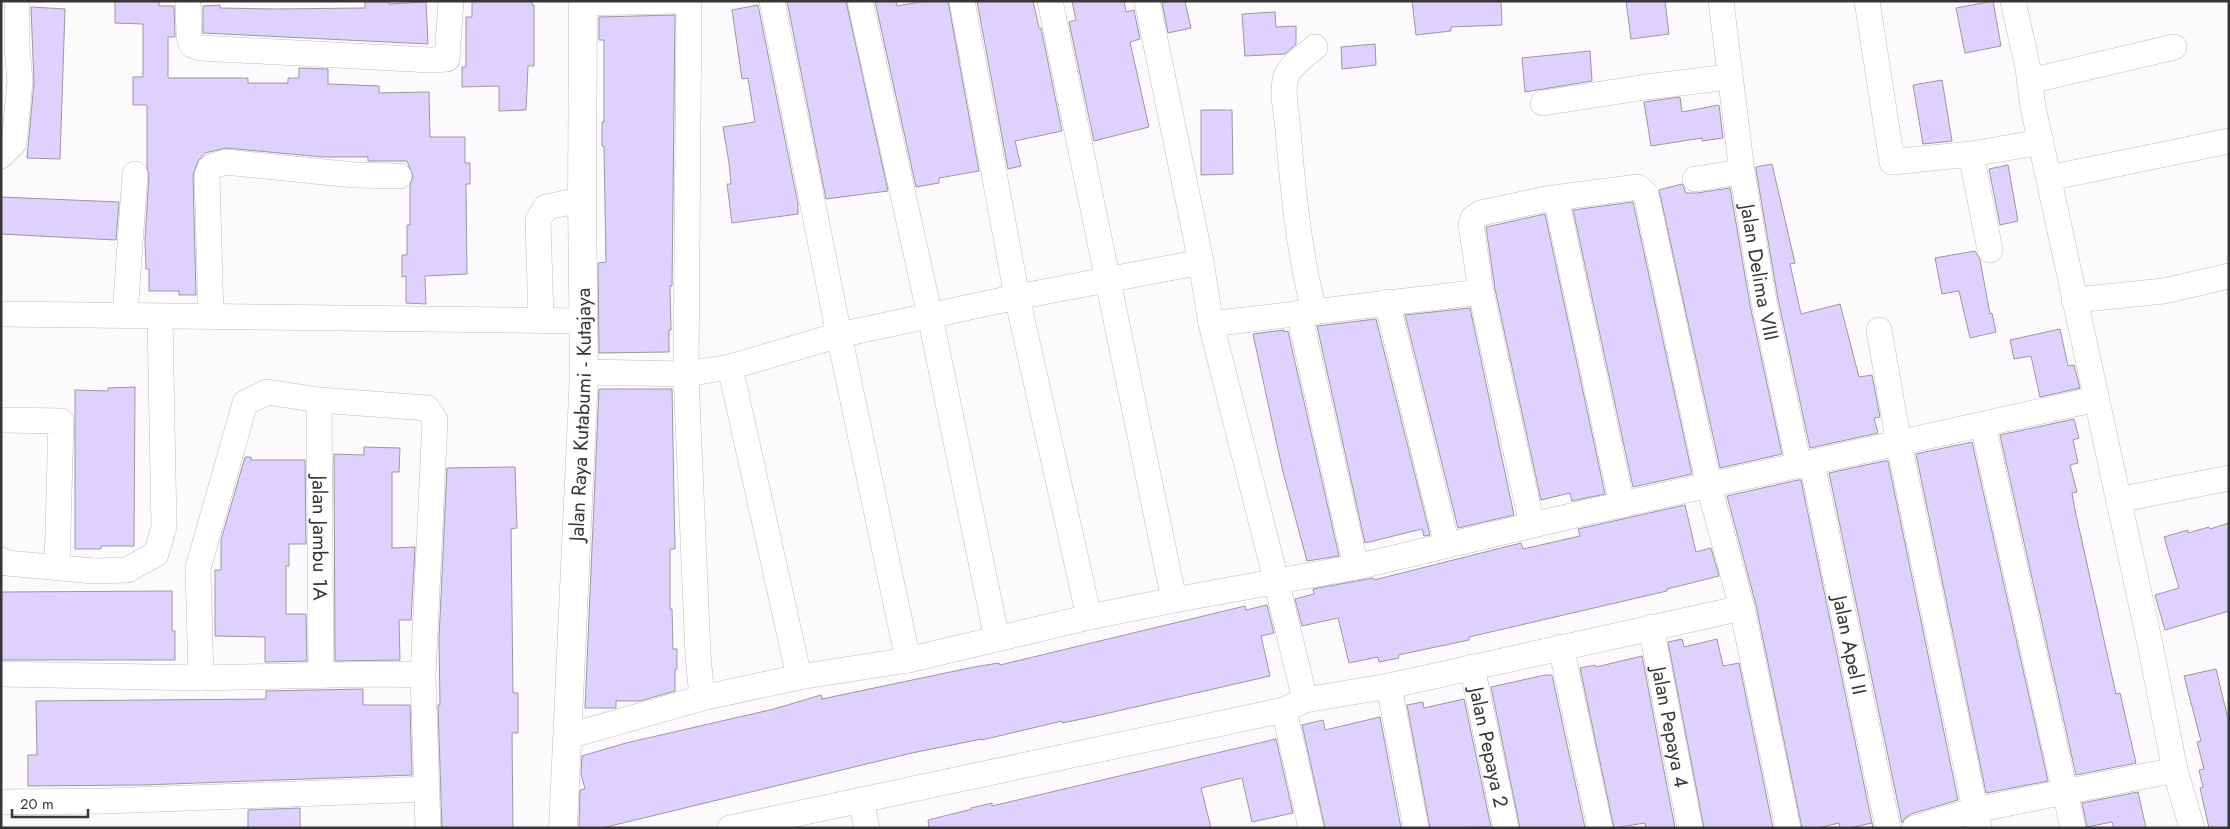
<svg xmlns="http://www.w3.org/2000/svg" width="2230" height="829" viewBox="0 0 2230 829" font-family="Jost,sans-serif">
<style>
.building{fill:#dfd1ff;stroke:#9a999c}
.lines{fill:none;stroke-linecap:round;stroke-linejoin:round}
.minor-casing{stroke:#bebcbf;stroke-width:26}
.tertiary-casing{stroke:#bebcbf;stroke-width:29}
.minor{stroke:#fff;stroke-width:25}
.tertiary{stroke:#fff;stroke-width:28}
.labels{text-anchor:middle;stroke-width:5;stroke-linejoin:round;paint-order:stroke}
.street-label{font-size:20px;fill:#373637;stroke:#fff}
</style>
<rect width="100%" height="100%" fill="#fcfafd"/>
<!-- building -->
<g class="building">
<polygon points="115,1 159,1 159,6 174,6 175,37 168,37 168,78 248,78 248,83 288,83 288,78 299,78 299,68 328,69 328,84 379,86 379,93 429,92 430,137 465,137 465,163 470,163 470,184 466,184 467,274 425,276 426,304 406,303 406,276 402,277 402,255 407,255 407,225 410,225 410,185 413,176 407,161 368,161 368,157 323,157 226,148 205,153 198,161 193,175 196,295 179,295 179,291 149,291 149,269 146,269 145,240 149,175 147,167 147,105 133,105 133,77 143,77 143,24 115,23"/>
<polygon points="472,1 532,1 532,5 534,5 534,66 528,66 526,110 499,111 499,86 462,87 462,67 466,67 466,17 472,17"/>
<polygon points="787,1 846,1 888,191 826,199"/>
<polygon points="875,1 896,1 897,6 926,1 948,1 979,171 939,178 939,183 916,187"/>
<polygon points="977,1 1033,1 1039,28 1041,28 1062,131 1015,141 1021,166 1008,169"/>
<polygon points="1072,1 1124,1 1126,12 1134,10 1140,39 1130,42 1149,127 1094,141 1069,22 1076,20"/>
<polygon points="1171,1 1185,1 1191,28 1168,33 1162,3"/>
<polygon points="1412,1 1501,1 1502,25 1451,27 1451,31 1416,35"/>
<polygon points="1626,1 1665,1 1669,34 1631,39"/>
<polygon points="1993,1 2001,46 1965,53 1956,8"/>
<polygon points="365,2 389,2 389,4 426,2 428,44 203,33 203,6 220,5 220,8 274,9 365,8"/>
<polygon points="758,5 798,204 798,214 732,223 727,184 731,184 729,163 723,127 755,122 748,78 742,79 732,10"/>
<polygon points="31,7 65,9 60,159 27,158 34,83"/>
<polygon points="1275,12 1276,27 1296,26 1296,44 1285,54 1245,56 1242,14"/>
<polygon points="675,15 672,286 670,286 671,330 669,330 669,352 599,353 598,263 606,262 604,146 602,146 602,122 604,122 604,40 599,40 599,17"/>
<polygon points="1375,44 1376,65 1342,69 1341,47"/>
<polygon points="1590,51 1592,81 1525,92 1522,58"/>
<polygon points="1942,80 1952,141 1923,144 1913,85"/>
<polygon points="1680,97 1682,112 1719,105 1723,138 1702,141 1702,138 1651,146 1644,102"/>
<polygon points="1201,110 1232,110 1233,174 1201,175"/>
<polygon points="1772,164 1795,263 1790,264 1801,314 1840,304 1859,377 1872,375 1880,417 1874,418 1878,433 1810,448 1778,299 1756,170 1756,167"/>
<polygon points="2008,165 2018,221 2000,225 1989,169"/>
<polygon points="1682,184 1686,193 1697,193 1730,188 1750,305 1782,454 1720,468 1659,190"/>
<polygon points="1,197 119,202 116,240 1,234"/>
<polygon points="1633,202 1692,474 1633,487 1573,210"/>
<polygon points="1545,214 1605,494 1572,501 1570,493 1541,500 1495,289 1486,227"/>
<polygon points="1975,251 1980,260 1990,314 1992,313 1996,332 1970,338 1959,291 1942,294 1935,258"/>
<polygon points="1470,308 1514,515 1458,528 1405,315"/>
<polygon points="1376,319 1430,535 1424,536 1422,529 1365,543 1317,326"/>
<polygon points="2060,329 2068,366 2074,365 2080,388 2040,397 2031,356 2014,359 2010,340"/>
<polygon points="1284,330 1284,332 1288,331 1339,556 1307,561 1282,468 1253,334"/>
<polygon points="135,387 134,546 101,546 101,549 75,549 75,390 108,391 108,388"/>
<polygon points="599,389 672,389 675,549 670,549 670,609 672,609 673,649 677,649 677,669 675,669 675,691 640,701 616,701 616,708 585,708"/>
<polygon points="2074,419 2079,438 2073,440 2078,463 2070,465 2077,492 2072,493 2075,510 2116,694 2120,693 2136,763 2076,775 2000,435"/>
<polygon points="1972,442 2048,781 1986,793 1916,454"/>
<polygon points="364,447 400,448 399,472 392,472 392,548 415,547 411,620 399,620 400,660 335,661 334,454 364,455"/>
<polygon points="245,457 251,457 251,460 305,460 306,544 289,544 289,566 286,566 286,614 306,614 307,661 265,662 265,637 215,636 215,570 221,570 221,540"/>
<polygon points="1884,461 1888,461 1958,800 1911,814 1905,818 1902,823 1829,473"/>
<polygon points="515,467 517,528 511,529 513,693 518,693 518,733 512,733 513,828 442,828 438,705 440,705 439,639 447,468"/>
<polygon points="1798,480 1801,480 1873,828 1872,823 1850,828 1840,828 1839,823 1818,828 1802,828 1756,605 1727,496"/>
<polygon points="1685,505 1696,552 1711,548 1719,576 1667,589 1667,591 1469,637 1469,640 1398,655 1399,658 1379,662 1378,657 1349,663 1338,618 1302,626 1295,599 1314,594 1313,589 1373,578 1374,580 1521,543 1523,549 1580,536 1578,529"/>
<polygon points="2229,523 2229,611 2165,630 2155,595 2179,588 2164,537 2188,530 2188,533 2209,527 2210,529"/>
<polygon points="172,591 172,631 175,631 175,660 1,660 1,592"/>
<polygon points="1267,605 1274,633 1261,636 1270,676 1087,718 1062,723 1062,721 982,740 982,739 912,753 602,828 579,828 580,790 585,789 581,774 582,756 626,743 774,709 821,695 822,699 974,667 999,663 1000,665 1245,606 1246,610"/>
<polygon points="1682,639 1684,647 1717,639 1723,666 1739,663 1773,828 1704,828 1668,642"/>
<polygon points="1642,656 1675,828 1646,828 1645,823 1614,828 1580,668 1595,665 1596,667"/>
<polygon points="2216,669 2229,723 2229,828 2209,828 2200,788 2203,787 2199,770 2204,769 2197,742 2201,741 2184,676"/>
<polygon points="1545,675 1552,675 1585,828 1520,828 1491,687"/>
<polygon points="363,689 363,705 410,705 412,775 144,785 28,786 28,755 37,755 36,701 266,699 266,691"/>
<polygon points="1464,699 1491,827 1430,828 1407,705 1423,702 1424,708"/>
<polygon points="1380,717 1401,828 1325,828 1302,725 1323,720 1325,730"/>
<polygon points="1276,739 1293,813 1252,822 1242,778 1201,788 1211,828 929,828 928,820 972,809 971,808 992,803 992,806"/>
<polygon points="2138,792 2146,828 2114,828 2112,822 2087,827 2082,803"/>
<polygon points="300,808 300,828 248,828 248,810"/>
</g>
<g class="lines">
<!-- minor casing -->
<g class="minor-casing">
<g id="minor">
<polyline points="188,1 189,36 192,45 200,48 431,60 447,59 451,1"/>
<polyline points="689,1 686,374 698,655 702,698"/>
<polyline points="772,1 839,335 908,660"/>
<polyline points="860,1 930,316 997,639"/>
<polyline points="962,1 1017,297 1089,617"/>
<polyline points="1050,1 1174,600"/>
<polyline points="1147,1 1201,262 1211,324 1276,580 1305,700"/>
<path id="s1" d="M1721 1 1742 172 1764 302 1799 466"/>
<polyline points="1867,1 1892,162 1971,154"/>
<polyline points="2013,1 2028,68 2033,107 2150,644 2175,770 2192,828"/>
<polyline points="583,3 673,1"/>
<polyline points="2029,81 2174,47"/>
<polyline points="1543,103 1646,87 1729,77"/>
<polyline points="1,156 14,143 20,82 17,47 17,1"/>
<polyline points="2049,178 2229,141"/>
<polyline points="1695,179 1742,172"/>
<polyline points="1556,198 1622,505"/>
<polyline points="1990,250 1971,154 2041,142"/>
<polyline points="1481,292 1532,525"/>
<polyline points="2074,300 2164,291 2229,276"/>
<polyline points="1387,302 1447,545"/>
<path d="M1314 311C1299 252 1293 191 1288 130 1287 114 1281 93 1286 77 1290 65 1306 55 1315 47"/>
<polyline points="1299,313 1356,567"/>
<polyline points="1,314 584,321"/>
<polyline points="125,315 135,174"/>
<polyline points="211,316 207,175 211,167 225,162 354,175 399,176"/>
<polyline points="541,320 538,220 546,207 582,200"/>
<polyline points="1211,324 1481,292 1471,224 1473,218 1481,213 1546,199 1638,187 1646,194 1709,486 1742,608 1788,828"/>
<polyline points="1879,330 1899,444 1979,828"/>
<polyline points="730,367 799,677"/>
<polyline points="584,372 686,374 730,367 839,335 1017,297 1201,262"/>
<path id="s2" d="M319 400 321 675"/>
<polyline points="1,420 61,421 57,567"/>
<polyline points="1983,425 2073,828"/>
<path id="s3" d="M1812 463 1888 828"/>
<polyline points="2118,500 2229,478"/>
<polyline points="1,560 7,563 94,571 127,570 156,554 164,527 160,317"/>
<path id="s4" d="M1651 627 1690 828"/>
<polyline points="1561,647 1600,828"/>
<path id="s5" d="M1472 667 1506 828"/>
<polyline points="1,674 201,678 382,674 423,675 428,828"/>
<polyline points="201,678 198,568 245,403 267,392 319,400 427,408 435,420 423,675"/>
<polyline points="1389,686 1416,828"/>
<polyline points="1284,710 1311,828"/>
<polyline points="569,736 702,698 799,677 908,660 1089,617 1174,600 1356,567 1588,512 2096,399"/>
<polyline points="861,800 867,828"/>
<polyline points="1,802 106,801 427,789"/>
<polyline points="730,828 1284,710 1305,700 1389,686 1742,608"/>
<polyline points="1915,828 1975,810 2175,770"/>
</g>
</g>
<!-- tertiary casing -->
<g class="tertiary-casing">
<g id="tertiary">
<path id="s6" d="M563 828 584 372 582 200 583 1"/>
</g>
</g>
<!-- minor -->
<use href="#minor" class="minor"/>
<!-- tertiary -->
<use href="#tertiary" class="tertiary"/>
</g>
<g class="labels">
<!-- street labels -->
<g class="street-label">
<text dy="7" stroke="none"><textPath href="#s1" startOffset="274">Jalan Delima VIII</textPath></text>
<text dy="7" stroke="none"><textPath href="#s6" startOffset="414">Jalan Raya Kutabumi - Kutajaya</textPath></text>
<text dy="7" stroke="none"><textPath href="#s2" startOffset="138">Jalan Jambu 1A</textPath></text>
<text dy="7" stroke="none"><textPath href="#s3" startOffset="186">Jalan Apel II</textPath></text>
<text dy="7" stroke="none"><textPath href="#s4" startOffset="102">Jalan Pepaya 4</textPath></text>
<text dy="7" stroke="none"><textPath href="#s5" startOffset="82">Jalan Pepaya 2</textPath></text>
</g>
</g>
<!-- border -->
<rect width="2230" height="829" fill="none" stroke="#373637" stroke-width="5"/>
<!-- scale -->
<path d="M12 809v8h76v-8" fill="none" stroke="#373637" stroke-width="2.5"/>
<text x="20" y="809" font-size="15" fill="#373637" stroke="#ffffff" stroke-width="4" paint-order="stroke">20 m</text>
</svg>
